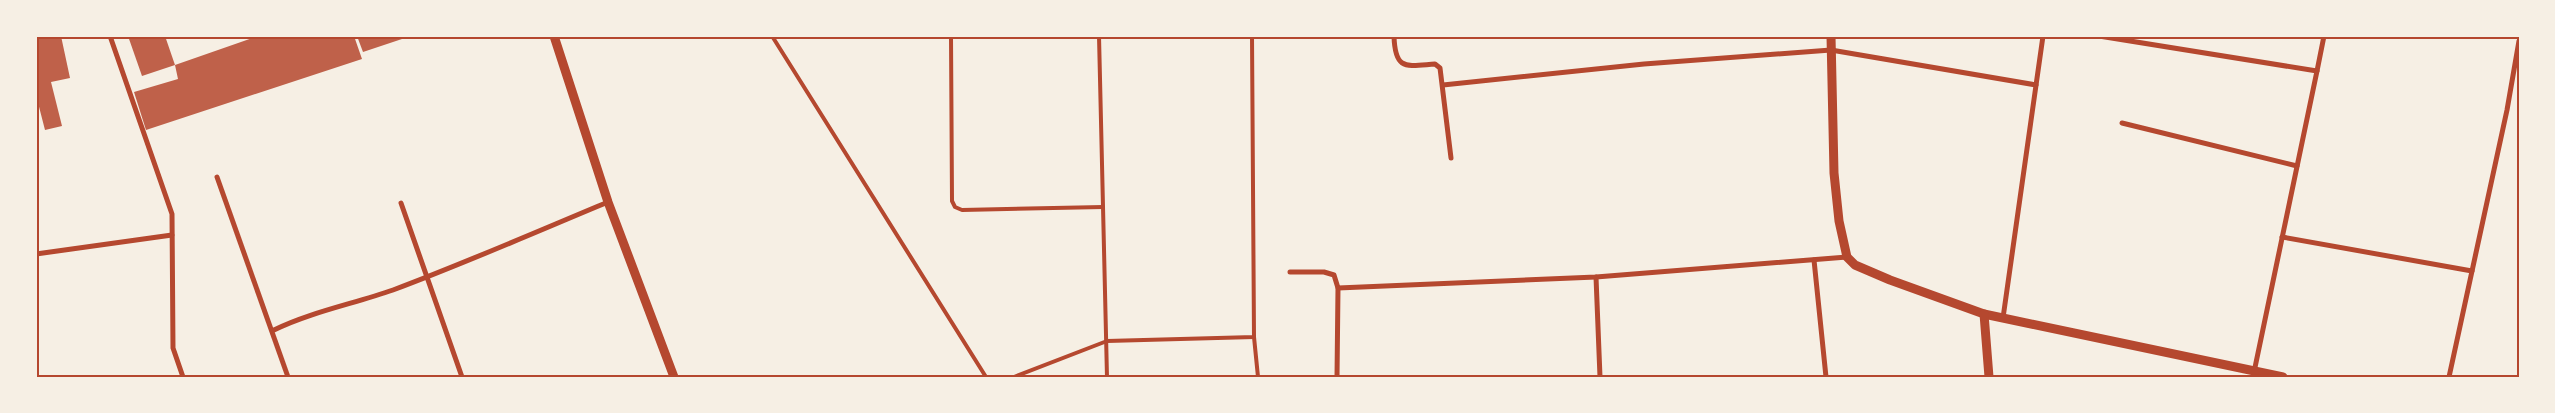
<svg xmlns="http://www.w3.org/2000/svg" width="2555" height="413" viewBox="0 0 2555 413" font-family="Lora,serif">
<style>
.building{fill:#bf614a}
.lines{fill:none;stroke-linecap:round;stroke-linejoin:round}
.service{stroke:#b5482f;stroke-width:4}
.minor{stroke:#b5482f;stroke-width:5}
.tertiary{stroke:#b5482f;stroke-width:9}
.neatline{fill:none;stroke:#b5482f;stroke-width:2}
</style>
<rect width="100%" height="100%" fill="#f6efe4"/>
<!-- building -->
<g class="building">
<polygon points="36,36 61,36 70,78 51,82 62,126 45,130 36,95"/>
<polygon points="128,36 165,36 175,65 142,76"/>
<polygon points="258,36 354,36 362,59 146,130 134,92 178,79 175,65"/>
<polygon points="357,36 408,36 408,37 363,52"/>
</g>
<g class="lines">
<!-- service -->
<g class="service">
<polyline points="772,36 986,377"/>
<polyline points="951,36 952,201 955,207 962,210 1103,207"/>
<polyline points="1099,36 1107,377"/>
<polyline points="1254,337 1258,377"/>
<polyline points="1014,377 1107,341 1254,337 1252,36"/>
</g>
<!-- minor -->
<g class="minor">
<polyline points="110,36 172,214 173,348 183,377"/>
<path d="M1394 36C1395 71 1406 66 1435 64L1440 68 1451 158"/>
<polyline points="2099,36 2317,71 2324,36"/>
<polyline points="1443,85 1644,64 1831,50 2036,85"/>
<polyline points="2122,123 2297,166"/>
<polyline points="217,177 288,377"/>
<polyline points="401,203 462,377"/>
<polyline points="2282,237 2472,271"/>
<polyline points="36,254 172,235"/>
<polyline points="1814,260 1826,377"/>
<polyline points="1290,272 1324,272 1334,275 1338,288 1337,377"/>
<polyline points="1596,277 1600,377"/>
<polyline points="1338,288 1596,277 1847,257"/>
<polyline points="2003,318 2043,36"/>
<path d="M274 330C311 312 353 304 393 290 465 263 536 232 608 202"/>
<polyline points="2253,377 2317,71"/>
<polyline points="2449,377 2507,110 2519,41"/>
</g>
<!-- tertiary -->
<g class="tertiary">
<polyline points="554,36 608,202 674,377"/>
<polyline points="1831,36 1834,173 1839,221 1847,257 1855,265 1890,280 1984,314 2283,377"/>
<polyline points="1984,314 1989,377"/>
</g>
</g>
<!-- border -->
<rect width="2555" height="413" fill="none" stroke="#f6efe4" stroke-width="75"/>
<rect x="38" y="38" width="2480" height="338" class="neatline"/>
</svg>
